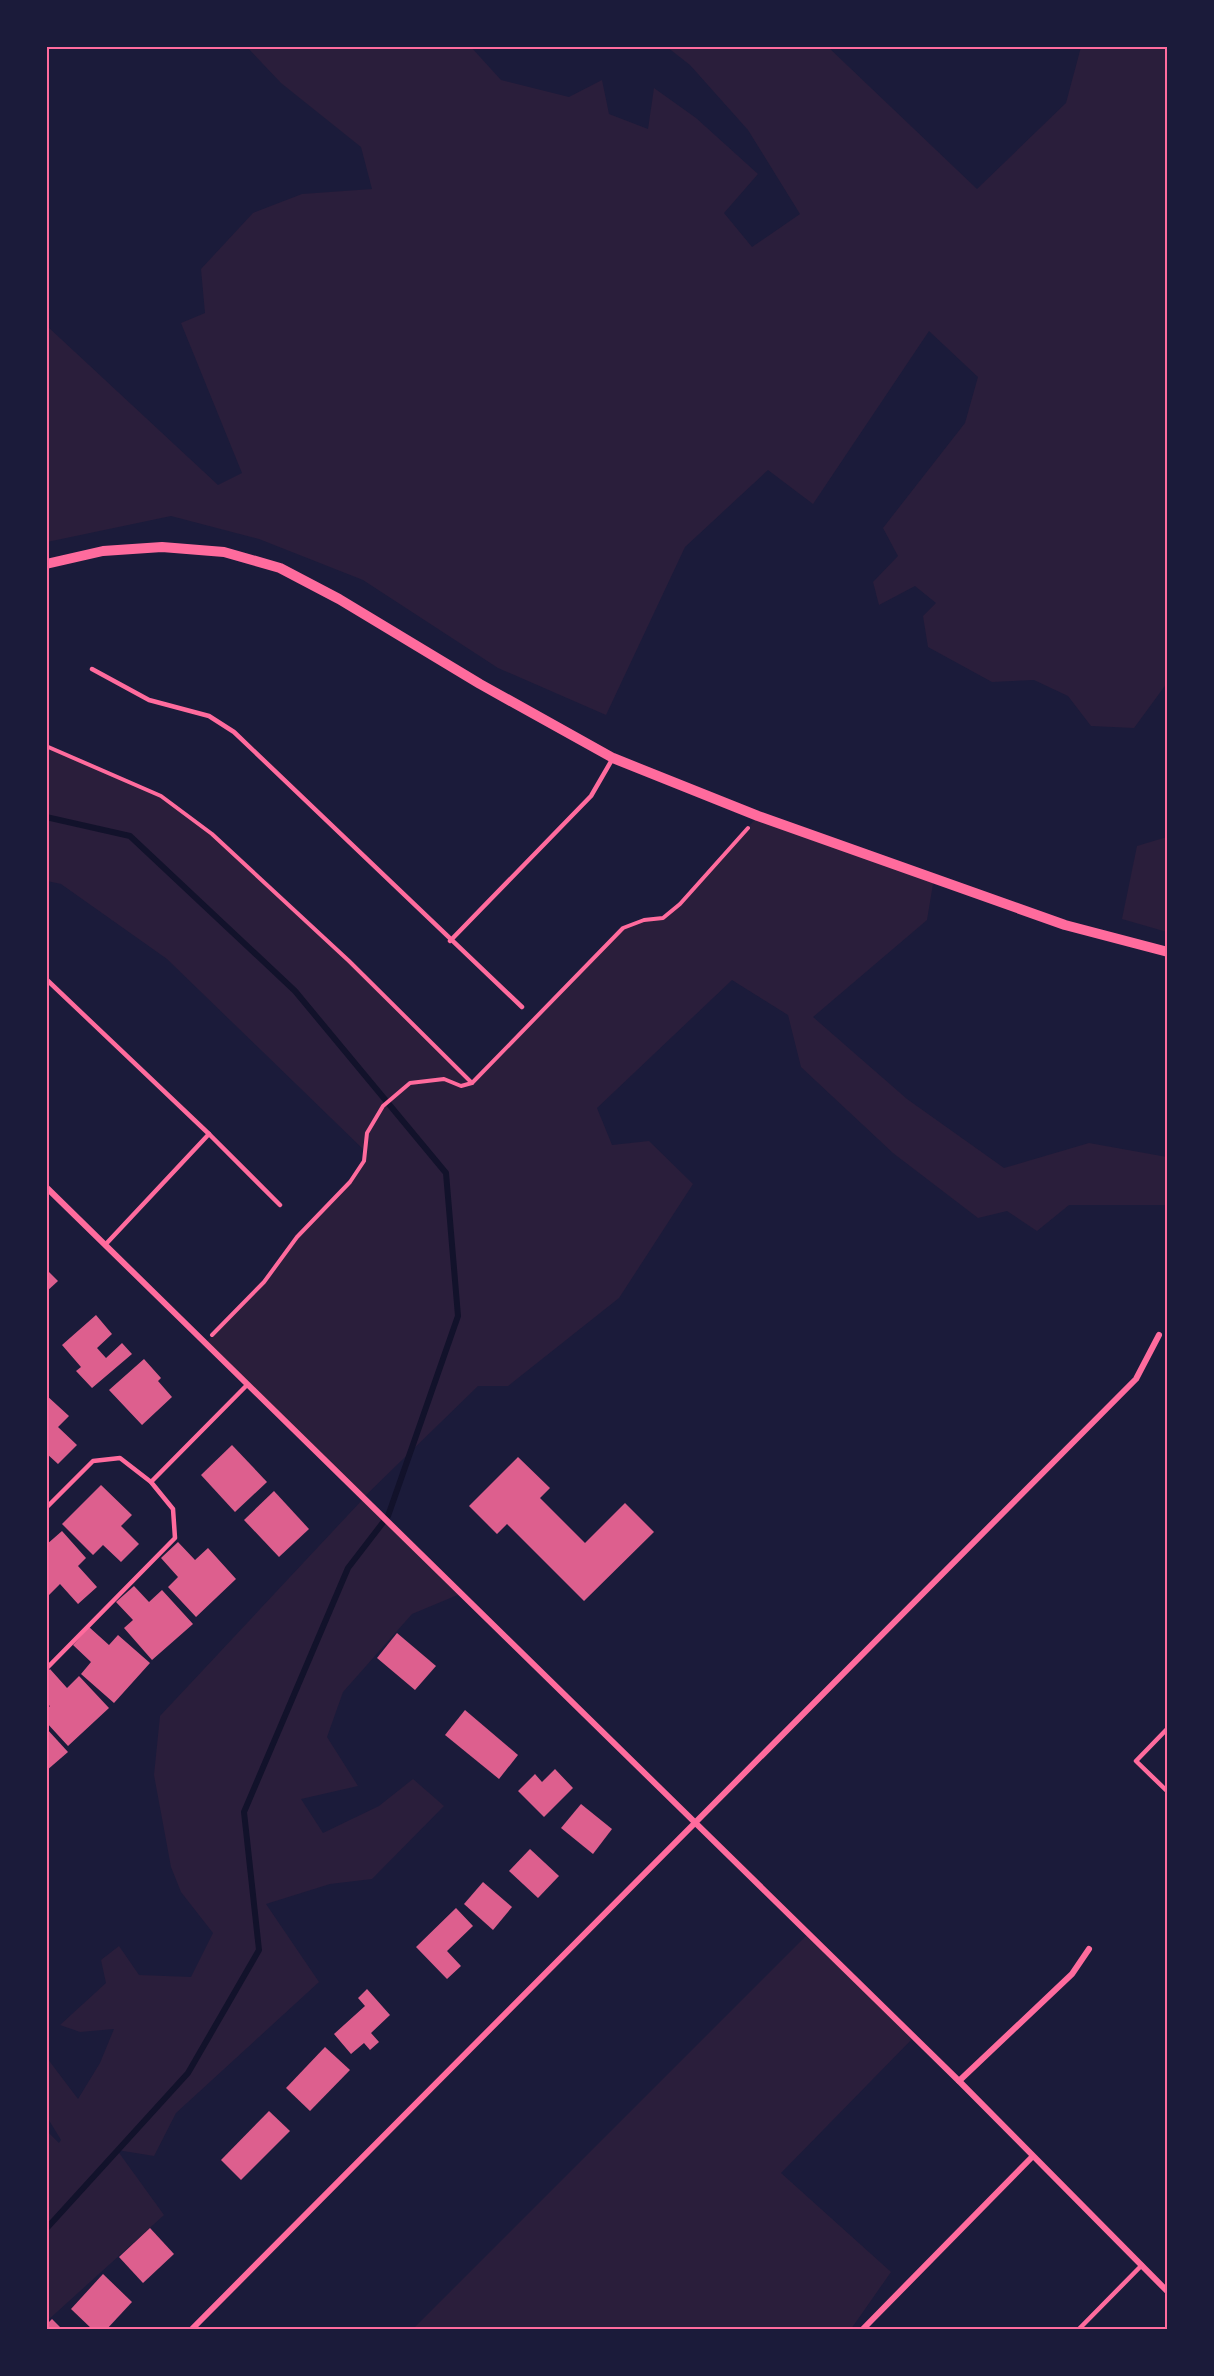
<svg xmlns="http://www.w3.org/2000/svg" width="1214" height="2376" viewBox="0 0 1214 2376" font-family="Mulish,sans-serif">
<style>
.green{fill:#2a1e3b}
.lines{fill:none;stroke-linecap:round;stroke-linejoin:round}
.stream{stroke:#12122b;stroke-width:6}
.building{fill:#dd5f8e}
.path{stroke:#ff6b9d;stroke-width:4}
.service{stroke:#ff6b9d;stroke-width:4.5}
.minor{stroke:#ff6b9d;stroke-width:6}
.tertiary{stroke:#ff6b9d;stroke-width:10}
.neatline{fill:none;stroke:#ff6b9d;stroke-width:2}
</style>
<rect width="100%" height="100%" fill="#1b1b3a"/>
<!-- green -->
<g class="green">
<polygon points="247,47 471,47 501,80 569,97 602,80 609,114 648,129 654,88 696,118 758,174 724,213 752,247 800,214 748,130 690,65 667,47 828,47 977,189 1066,103 1081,47 1167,47 1167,683 1134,728 1091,726 1068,696 1034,680 992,682 928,647 923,616 936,603 915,586 879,605 873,582 898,556 883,528 965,423 978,377 929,331 813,504 768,470 685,547 606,715 498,668 363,580 259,539 171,516 47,542 47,326 218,485 242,473 181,323 205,313 201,269 253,213 302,194 372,189 361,147 281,83"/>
<polygon points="47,746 161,796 212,834 349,961 472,1083 623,928 644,920 663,918 680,904 758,816 934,878 927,920 813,1017 907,1099 1004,1168 1089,1143 1167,1157 1167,1205 1069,1205 1037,1231 1007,1211 978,1218 893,1153 801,1067 788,1015 732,980 597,1108 612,1145 649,1141 693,1184 619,1298 508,1386 478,1386 363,1498 460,1594 412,1614 343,1692 327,1737 358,1786 301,1799 323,1833 379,1806 413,1779 444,1806 372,1879 330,1884 266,1904 319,1982 176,2113 154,2156 117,2150 164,2215 47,2321 46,2130 59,2143 61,2140 47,2117 47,2058 78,2099 100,2063 114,2029 80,2032 60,2025 106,1983 101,1960 119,1946 139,1975 191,1977 213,1933 181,1892 171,1867 154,1775 160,1716 363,1499 205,1343 264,1282 297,1237 350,1182 364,1161 365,1151 167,959 61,884 47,881"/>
<polygon points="1167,837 1168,838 1167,932 1122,919 1137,846"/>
<polygon points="808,1934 914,2037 781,2173 891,2272 851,2329 412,2330"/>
</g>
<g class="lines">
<!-- stream -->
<polyline class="stream" points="46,817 130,836 295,991 446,1173 458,1316 388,1516 348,1568 244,1812 259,1950 188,2073 46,2229"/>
</g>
<!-- building -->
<g class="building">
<polygon points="46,1269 58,1281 46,1292"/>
<polygon points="96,1315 112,1334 97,1348 106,1358 122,1343 132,1354 92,1388 76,1371 81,1367 62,1345"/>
<polygon points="144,1359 161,1378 158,1381 172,1397 142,1425 109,1390"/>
<polygon points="46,1395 69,1416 58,1427 77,1445 58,1464 46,1453"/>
<polygon points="232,1445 267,1482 235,1512 201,1475"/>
<polygon points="518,1457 550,1488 540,1498 585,1543 625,1503 654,1532 584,1601 507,1524 497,1534 469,1506"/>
<polygon points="101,1485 132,1515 121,1526 139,1544 121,1562 103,1545 93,1555 62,1524"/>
<polygon points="274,1491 309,1529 279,1557 244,1520"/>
<polygon points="62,1531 86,1558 78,1566 97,1587 78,1604 60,1584 49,1595 46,1593 46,1545"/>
<polygon points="178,1542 195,1560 208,1548 236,1579 196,1617 168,1587 178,1577 161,1558"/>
<polygon points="134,1586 149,1602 162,1590 193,1624 152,1660 124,1628 133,1620 116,1602"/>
<polygon points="89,1627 109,1645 118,1635 150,1663 114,1703 81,1674 91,1662 73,1645"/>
<polygon points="397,1633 436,1666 415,1690 377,1658"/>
<polygon points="50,1669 67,1688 79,1676 109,1708 68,1746 46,1722 46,1710 50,1706 46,1703 46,1673"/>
<polygon points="465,1710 518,1755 499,1779 445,1735"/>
<polygon points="46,1728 68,1752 46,1771"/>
<polygon points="555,1769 573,1788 544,1817 518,1791 535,1774 542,1782"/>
<polygon points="581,1804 612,1829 593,1854 561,1828"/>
<polygon points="530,1849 559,1876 538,1898 509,1871"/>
<polygon points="483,1882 512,1907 493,1930 464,1904"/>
<polygon points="456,1908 473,1926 447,1951 461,1966 447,1979 416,1947"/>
<polygon points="367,1989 390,2015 371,2033 379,2042 370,2050 364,2043 351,2054 334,2034 365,2006 358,1998"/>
<polygon points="325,2047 350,2070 310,2111 286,2088"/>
<polygon points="269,2111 290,2131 241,2180 221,2160"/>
<polygon points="150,2228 174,2254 143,2283 119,2257"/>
<polygon points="103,2274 132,2302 106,2330 93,2330 71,2309"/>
<polygon points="52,2319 63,2330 46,2330 46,2325"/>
</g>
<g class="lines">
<!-- path -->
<g class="path">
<polyline points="46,746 161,796 212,834 349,961 472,1083"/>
<polyline points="212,1335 264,1282 297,1237 350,1182 364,1161 367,1133 383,1106 410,1083 444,1079 461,1086 472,1083 623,928 644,920 663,918 680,904 748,828"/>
</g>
<!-- service -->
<g class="service">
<polyline points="92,669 149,700 209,716 234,732 522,1007"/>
<polyline points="450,941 591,796 613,758"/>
<polyline points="46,979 209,1134"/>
<polyline points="105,1245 209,1134 280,1205"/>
<polyline points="151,1482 247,1385"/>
<polyline points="46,1508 93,1461 120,1458 151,1482 173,1509 175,1538 46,1669"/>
<polyline points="1168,1728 1136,1761 1168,1792"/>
<polyline points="1078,2330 1142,2265"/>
</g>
<!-- minor -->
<g class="minor">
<polyline points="46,1187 959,2081 1168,2292"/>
<polyline points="959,2081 1072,1974 1089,1949"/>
<polyline points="191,2330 1136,1379 1159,1335"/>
<polyline points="862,2330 1032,2157"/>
</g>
<!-- tertiary -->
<polyline class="tertiary" points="46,564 103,551 162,547 224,552 280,568 339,599 480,684 613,758 758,816 1065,925 1168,952"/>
</g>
<!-- border -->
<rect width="1214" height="2376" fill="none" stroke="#1b1b3a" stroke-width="96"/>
<rect x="48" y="48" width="1118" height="2280" class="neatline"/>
</svg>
